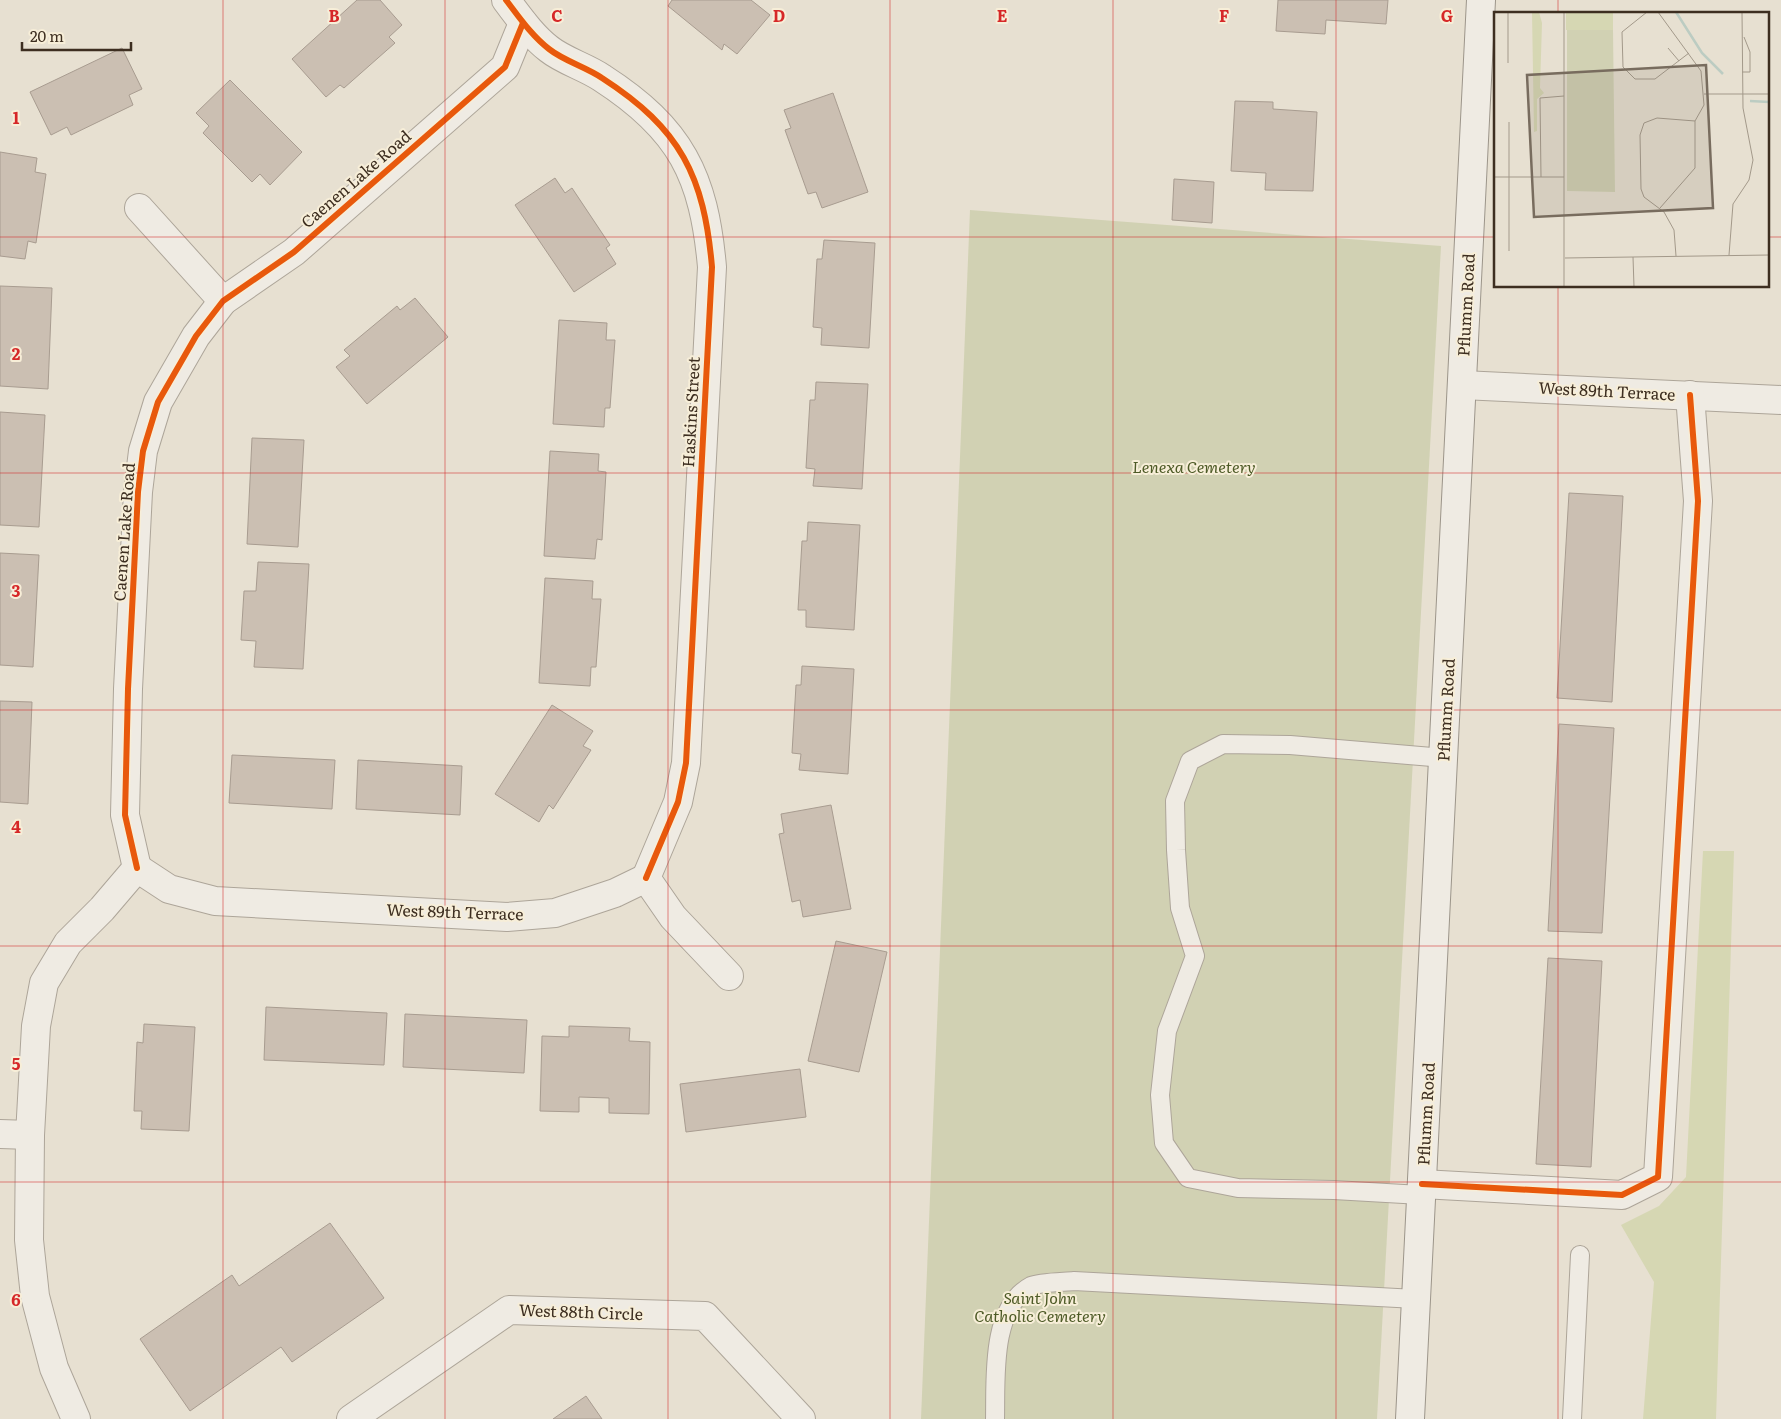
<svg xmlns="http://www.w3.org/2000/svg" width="1781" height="1419" viewBox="0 0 1781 1419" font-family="Literata,serif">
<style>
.green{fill:#d6d7b3}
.cemetery{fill:#d1d1b3}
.building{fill:#cbbfb2;stroke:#a89c90}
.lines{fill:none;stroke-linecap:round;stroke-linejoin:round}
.lane-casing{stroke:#ada599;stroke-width:20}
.street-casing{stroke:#ada599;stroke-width:30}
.secondary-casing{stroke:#9c958a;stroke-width:30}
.lane{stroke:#efebe3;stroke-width:18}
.street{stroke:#efebe3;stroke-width:28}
.secondary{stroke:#efebe3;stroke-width:28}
.cycleway-casing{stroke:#f7eed8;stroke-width:9}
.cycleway{stroke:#e8590c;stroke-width:6}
.grid{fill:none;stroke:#d62828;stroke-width:1;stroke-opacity:0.55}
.labels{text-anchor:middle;stroke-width:4;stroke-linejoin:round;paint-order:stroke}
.street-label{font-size:16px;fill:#3d2e20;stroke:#f7eed8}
.park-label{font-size:16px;font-style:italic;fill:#4d5a26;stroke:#f7eed8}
.inset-river{fill:none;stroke:#bcccc2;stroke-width:2.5}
.inset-road{fill:none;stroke:#a3998a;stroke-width:1}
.view{fill:#786c5e;fill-opacity:0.15;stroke:#786c5e;stroke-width:2.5}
.inset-edge{fill:none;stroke:#3d2e20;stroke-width:2.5}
.grid-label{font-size:16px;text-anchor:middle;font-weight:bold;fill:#d62828;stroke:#f7eed8;stroke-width:4;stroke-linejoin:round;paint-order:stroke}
</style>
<rect width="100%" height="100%" fill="#e7e0d1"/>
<!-- green -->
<polygon class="green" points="1703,851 1734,851 1716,1419 1643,1419 1654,1282 1621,1225 1659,1206 1686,1177"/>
<!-- cemetery -->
<polygon class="cemetery" points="970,210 1441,246 1377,1419 921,1419"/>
<!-- building -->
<g class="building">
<polygon points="357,0 380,0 402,25 389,37 395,43 344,88 340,85 326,97 292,59"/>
<polygon points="672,0 751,0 770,15 737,54 724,44 722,50 668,6"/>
<polygon points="1278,0 1388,0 1386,24 1326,20 1325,34 1276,31"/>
<polygon points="122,48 142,89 129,95 133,105 71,135 67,127 51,135 30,92"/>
<polygon points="230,80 302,152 270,185 260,174 252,182 203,133 209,126 196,113"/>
<polygon points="833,93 868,192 822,208 816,192 808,194 785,130 791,128 784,110"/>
<polygon points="1235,101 1273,102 1273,109 1317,112 1313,191 1265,190 1266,173 1231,171"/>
<polygon points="0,152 37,158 35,172 46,174 36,243 28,241 25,259 0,256"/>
<polygon points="555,178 565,193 572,188 610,245 606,248 616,264 574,292 515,205"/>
<polygon points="1174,179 1214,182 1212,223 1172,220"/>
<polygon points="824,240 875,243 869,348 821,345 822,328 813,327 817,259 822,259"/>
<polygon points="0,286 52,288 48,389 0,386"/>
<polygon points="415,298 448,337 367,404 336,367 350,356 344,350 397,306 400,310"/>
<polygon points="559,320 607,323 606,340 615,340 610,408 605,408 604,427 553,424"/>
<polygon points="816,382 868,384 862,489 813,486 815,469 806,468 810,400 815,400"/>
<polygon points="0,412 45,415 39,527 0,525"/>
<polygon points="252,438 304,440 298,547 247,544"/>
<polygon points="550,451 599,454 598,471 606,472 602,540 597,539 595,559 544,556"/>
<polygon points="1569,493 1623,496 1612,702 1557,698"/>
<polygon points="808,522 860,525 854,630 806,627 806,610 798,610 802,541 807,541"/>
<polygon points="0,553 39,555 33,667 0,665"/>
<polygon points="258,562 309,564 303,669 254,667 256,641 241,640 244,591 256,591"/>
<polygon points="545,578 593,581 592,599 601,599 596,667 591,667 590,686 539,683"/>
<polygon points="802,666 854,669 848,774 799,770 801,754 792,753 796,685 801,685"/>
<polygon points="0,701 32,702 28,804 0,802"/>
<polygon points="552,705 593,731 583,746 591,750 553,809 549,805 539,822 495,794"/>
<polygon points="1559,724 1614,728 1602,933 1548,931"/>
<polygon points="232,755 335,760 332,809 229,803"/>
<polygon points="358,760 462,766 460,815 356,809"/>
<polygon points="831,805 851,909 803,917 800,900 792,902 779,834 784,833 781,814"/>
<polygon points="836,941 887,952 859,1072 808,1061"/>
<polygon points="1548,958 1602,961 1591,1167 1536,1164"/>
<polygon points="266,1007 387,1013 384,1065 264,1060"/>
<polygon points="405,1014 527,1020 524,1073 403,1067"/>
<polygon points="144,1024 195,1027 189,1131 141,1129 142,1111 134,1111 137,1042 143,1043"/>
<polygon points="569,1026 630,1028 629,1041 650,1042 649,1114 609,1113 609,1098 579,1097 579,1112 540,1111 542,1036 569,1037"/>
<polygon points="800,1069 806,1117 686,1132 680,1084"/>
<polygon points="330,1223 384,1298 292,1362 281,1347 190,1411 140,1339 232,1275 239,1286"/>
<polygon points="586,1396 602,1419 553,1419"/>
</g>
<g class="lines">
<!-- lane casing -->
<g class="lane-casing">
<g id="lane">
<polyline points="1421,1195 1334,1190 1238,1188 1188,1178 1164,1143 1160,1095 1167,1031 1195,956 1180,908 1176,850 1175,801 1190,761 1223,744 1290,745 1444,758"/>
<path d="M995 1419C996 1380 990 1308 1031 1286 1040 1282 1063 1282 1074 1281L1416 1299"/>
<polyline points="1572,1419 1580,1255"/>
</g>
</g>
<!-- street casing -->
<g class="street-casing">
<g id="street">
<path d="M506 0C519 17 532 36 549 49 564 61 586 67 602 78 681 129 704 176 712 267L686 763 678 802 646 878"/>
<polyline points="139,208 223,301"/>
<polyline points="1462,385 1781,400"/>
<polyline points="137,868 125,815 128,689 138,492 143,451 158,402 196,336 223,301 294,252 505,67 523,23"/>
<polyline points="137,868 169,889 215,901 507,917 555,913 615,893 646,878"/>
<polyline points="646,878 673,917 729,976"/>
<polyline points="0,1134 30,1135"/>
<polyline points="1422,1184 1622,1195 1658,1177 1698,501 1690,395"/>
<polyline points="76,1419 54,1368 35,1296 29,1240 30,1135 36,1026 44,983 68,943 102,909 137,868"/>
<polyline points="351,1419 509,1310 705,1316 801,1419"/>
</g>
</g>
<!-- secondary casing -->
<g class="secondary-casing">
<polyline id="secondary" points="1410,1419 1481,0"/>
</g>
<!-- lane -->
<use href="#lane" class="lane"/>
<!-- street -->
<use href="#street" class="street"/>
<!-- secondary -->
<use href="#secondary" class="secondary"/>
<!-- cycleway casing -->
<g class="cycleway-casing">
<g id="cycleway">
<path d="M506 0C519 17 532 36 549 49 564 61 586 67 602 78 681 129 704 176 712 267L686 763 678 802 646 878"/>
<polyline points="137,868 125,815 128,689 138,492 143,451 158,402 196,336 223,301 294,252 505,67 523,23"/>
<polyline points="1422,1184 1622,1195 1658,1177 1698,501 1690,395"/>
</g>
</g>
<!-- cycleway -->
<use href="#cycleway" class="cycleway"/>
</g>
<!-- grid -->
<path class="grid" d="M223 0V1419M445 0V1419M668 0V1419M890 0V1419M1113 0V1419M1336 0V1419M1558 0V14M0 237H1495M1767 237H1781M1558 286V1419M0 473H1781M0 710H1781M0 946H1781M0 1182H1781"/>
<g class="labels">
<!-- street labels -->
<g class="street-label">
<text transform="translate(356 179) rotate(-41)" y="6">Caenen Lake Road</text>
<text transform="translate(1466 305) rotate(-87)" y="6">Pflumm Road</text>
<text transform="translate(1607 391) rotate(3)" y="6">West 89th Terrace</text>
<text transform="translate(691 412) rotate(-87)" y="6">Haskins Street</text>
<text transform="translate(124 532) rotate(-86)" y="6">Caenen Lake Road</text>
<text transform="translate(1446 710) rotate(-87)" y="6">Pflumm Road</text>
<text transform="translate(455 912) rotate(2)" y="6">West 89th Terrace</text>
<text transform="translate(1426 1114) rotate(-87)" y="6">Pflumm Road</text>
<text transform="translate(581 1312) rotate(2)" y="6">West 88th Circle</text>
</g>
<!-- park labels -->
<g class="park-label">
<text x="1194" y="473">Lenexa Cemetery</text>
<text x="1040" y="1304">Saint John<tspan x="1040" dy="18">Catholic Cemetery</tspan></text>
</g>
</g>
<!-- overview -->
<g transform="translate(1494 12)">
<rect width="275" height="275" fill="#e7e0d1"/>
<path d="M38 0H45L48 11 46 76 50 81 43 87V119L40 120ZM72 0H119V18H72Z" fill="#d6d7b3"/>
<path d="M73 18H119L121 180 73 179Z" fill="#d1d1b3"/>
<path class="inset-river" d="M182 0 208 41 229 62M256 89 275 90"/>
<path class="inset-road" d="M14 0V51M70 0V275M153 0 128 20 129 55 141 67H161L195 41M164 0 207 59 210 93 201 109M174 36 185 49M248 60H256V40L250 25M210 82H275M15 110V239M150 111 146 123 147 177 150 185 170 200 180 218 182 244M150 111 163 106 201 109M0 165H70M47 165 46 86 70 84M166 196 201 156V109M235 243 239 192 255 168 259 148 249 96 248 0M139 245 140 275M71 246 275 243"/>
<path class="view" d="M212 53 219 196 40 205 33 63Z"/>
<rect width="275" height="275" class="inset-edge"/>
</g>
<g class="grid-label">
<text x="334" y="22">B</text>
<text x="557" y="22">C</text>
<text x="779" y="22">D</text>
<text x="1002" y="22">E</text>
<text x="1224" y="22">F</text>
<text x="1447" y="22">G</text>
<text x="16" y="124">1</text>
<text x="16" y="360">2</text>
<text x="16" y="597">3</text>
<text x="16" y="833">4</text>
<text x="16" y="1070">5</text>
<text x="16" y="1306">6</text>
</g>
<!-- scale -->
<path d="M22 42v8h109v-8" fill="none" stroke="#3d2e20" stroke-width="2.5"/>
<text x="30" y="42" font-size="15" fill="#3d2e20" stroke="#f7eed8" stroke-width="4" paint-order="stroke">20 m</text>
</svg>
